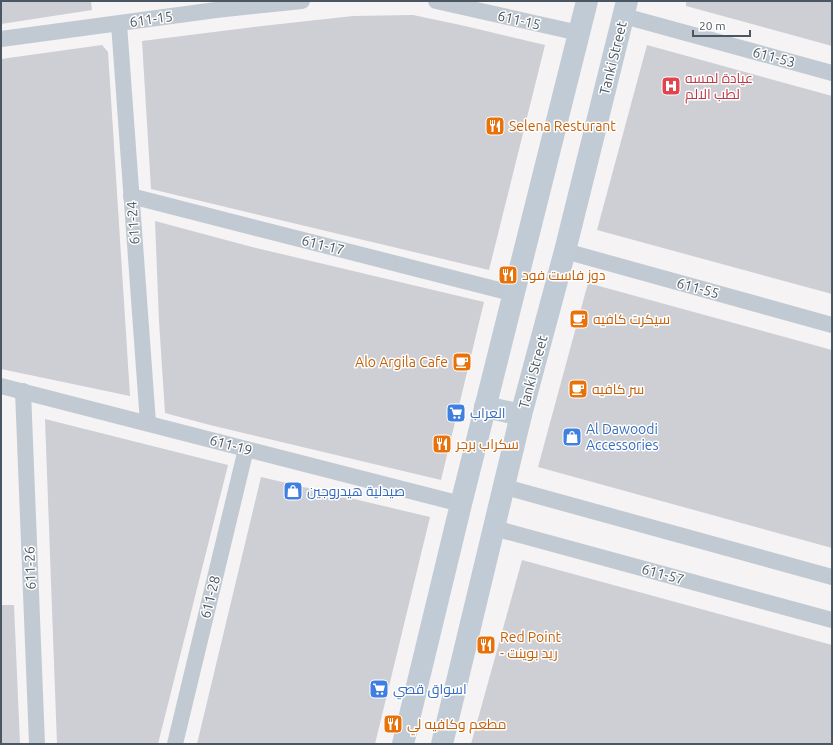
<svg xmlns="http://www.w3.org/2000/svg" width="833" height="745" viewBox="0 0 833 745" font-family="Ubuntu,Cairo,sans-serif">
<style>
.building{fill:#cdcfd5}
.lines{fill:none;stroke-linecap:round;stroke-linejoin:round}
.street{stroke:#c1cad2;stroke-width:16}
.secondary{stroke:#c1cbd6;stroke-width:22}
.labels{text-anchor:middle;stroke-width:3;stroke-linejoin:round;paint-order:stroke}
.street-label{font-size:14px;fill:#4a5661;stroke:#fff}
.health-label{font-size:14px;fill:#be3a42;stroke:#fff;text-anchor:start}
.food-label{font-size:14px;fill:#c56008;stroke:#fff;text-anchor:start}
.shop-label{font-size:14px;fill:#366cbe;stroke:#fff;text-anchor:start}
</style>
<rect width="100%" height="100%" fill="#f5f3f3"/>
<!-- building -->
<g class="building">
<polygon points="1,1 91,1 92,10 1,24"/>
<polygon points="686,1 832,1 832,46 686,6"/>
<polygon points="413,15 465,26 545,45 489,270 151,189 142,41 271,25 353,16"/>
<polygon points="102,45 108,52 130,396 1,369 1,59"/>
<polygon points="647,45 832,96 832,294 597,230"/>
<polygon points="155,221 252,247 484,302 441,480 210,425 165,413 159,321"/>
<polygon points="588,283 832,350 832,548 538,467"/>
<polygon points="45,419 228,465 158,744 57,744"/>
<polygon points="261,477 430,517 375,744 197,744"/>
<polygon points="522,560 832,645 832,744 471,744"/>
<polygon points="1,605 14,605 20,744 1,744"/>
</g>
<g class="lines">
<!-- street -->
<g class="street">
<polyline points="436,1 579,33"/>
<polyline points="624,16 832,73"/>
<polyline points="119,24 148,423"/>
<polyline points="1,39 216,10 302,1"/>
<polyline points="131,196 515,294"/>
<polyline points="565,251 832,325"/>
<polyline points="1,386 461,504"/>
<polyline points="23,391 37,744"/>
<polyline points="505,487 832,577"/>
<polyline points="494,528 832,620"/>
<polyline points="175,744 246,449"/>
</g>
<!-- secondary -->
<g class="secondary">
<polyline points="485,407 521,415"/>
<polyline points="403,744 461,504 587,1"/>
<polyline points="442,744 521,415 565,251 627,1"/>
</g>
</g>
<!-- icons -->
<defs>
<g id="hospital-square" transform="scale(1)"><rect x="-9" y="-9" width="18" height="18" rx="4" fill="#e0444e" stroke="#fff"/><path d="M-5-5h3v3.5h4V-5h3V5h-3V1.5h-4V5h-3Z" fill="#fff"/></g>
<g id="restaurant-square" transform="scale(1)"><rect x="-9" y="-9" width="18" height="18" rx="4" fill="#e8710a" stroke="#fff"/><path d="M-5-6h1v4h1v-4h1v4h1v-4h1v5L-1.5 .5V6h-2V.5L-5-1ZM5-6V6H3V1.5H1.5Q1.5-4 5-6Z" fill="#fff"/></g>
<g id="cafe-square" transform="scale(1)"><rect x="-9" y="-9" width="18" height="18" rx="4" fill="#e8710a" stroke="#fff"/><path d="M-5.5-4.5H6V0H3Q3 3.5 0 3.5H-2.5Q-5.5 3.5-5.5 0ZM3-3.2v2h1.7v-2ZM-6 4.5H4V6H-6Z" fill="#fff"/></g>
<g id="supermarket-square" transform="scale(1)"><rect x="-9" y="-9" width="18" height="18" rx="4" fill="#3f7fe0" stroke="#fff"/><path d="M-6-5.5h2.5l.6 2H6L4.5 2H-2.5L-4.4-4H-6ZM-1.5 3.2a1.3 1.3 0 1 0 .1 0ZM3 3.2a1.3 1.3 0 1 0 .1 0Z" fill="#fff"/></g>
<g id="shop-square" transform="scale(1)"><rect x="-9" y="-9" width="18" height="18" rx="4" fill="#3f7fe0" stroke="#fff"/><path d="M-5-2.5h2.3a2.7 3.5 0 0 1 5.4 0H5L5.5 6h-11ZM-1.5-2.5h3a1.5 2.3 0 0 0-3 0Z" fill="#fff"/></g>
</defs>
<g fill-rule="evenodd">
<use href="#hospital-square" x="671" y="86"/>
<use href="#restaurant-square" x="495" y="126"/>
<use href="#restaurant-square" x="508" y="275"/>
<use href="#cafe-square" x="579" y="319"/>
<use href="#cafe-square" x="462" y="362"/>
<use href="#cafe-square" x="578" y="389"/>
<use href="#supermarket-square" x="456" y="413"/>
<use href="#shop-square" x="572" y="437"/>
<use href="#restaurant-square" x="442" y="444"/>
<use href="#shop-square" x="293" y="491"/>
<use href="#restaurant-square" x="486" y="645"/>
<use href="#supermarket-square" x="379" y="689"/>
<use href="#restaurant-square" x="393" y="724"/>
</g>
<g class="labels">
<!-- street labels -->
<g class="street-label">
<text transform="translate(151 19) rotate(-8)" y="5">611-15</text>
<text transform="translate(519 20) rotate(13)" y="5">611-15</text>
<text transform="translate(774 57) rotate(15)" y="5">611-53</text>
<text transform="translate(613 58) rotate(-76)" y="5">Tanki Street</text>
<text transform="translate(133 223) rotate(-94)" y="5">611-24</text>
<text transform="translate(323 245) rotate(14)" y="5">611-17</text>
<text transform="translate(698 288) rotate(15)" y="5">611-55</text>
<text transform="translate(533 372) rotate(-75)" y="5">Tanki Street</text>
<text transform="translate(231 445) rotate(15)" y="5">611-19</text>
<text transform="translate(30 568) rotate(-92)" y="5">611-26</text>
<text transform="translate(663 574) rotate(15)" y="5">611-57</text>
<text transform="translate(210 597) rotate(-76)" y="5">611-28</text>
</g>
<!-- health labels -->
<g class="health-label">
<text x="685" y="83">عيادة لمسه<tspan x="685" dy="16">لطب الالم</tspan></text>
</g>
<!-- food labels -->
<g class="food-label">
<text x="509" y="131">Selena Resturant</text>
<text x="522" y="280">دوز فاست فود</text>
<text x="593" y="324">سيكرت كافيه</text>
<text x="448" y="367" text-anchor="end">Alo Argila Cafe</text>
<text x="592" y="394">سر كافيه</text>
<text x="456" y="449">سكراب برجر</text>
<text x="500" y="642">Red Point<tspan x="500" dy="16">- ريد بوينت</tspan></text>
<text x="407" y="729">مطعم وكافيه لي</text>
</g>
<!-- shop labels -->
<g class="shop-label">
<text x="470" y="418">العراب</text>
<text x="586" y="434">Al Dawoodi<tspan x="586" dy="16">Accessories</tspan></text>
<text x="307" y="496">صيدلية هيدروجين</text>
<text x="393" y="694">اسواق قصي</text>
</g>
</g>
<!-- border -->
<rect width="833" height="745" fill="none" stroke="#4a5661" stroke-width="4"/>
<!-- scale -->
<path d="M693 30v6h57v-6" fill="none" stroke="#4a5661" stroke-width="2"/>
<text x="699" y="30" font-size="12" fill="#4a5661" stroke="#ffffff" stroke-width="3" paint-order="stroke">20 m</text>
</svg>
